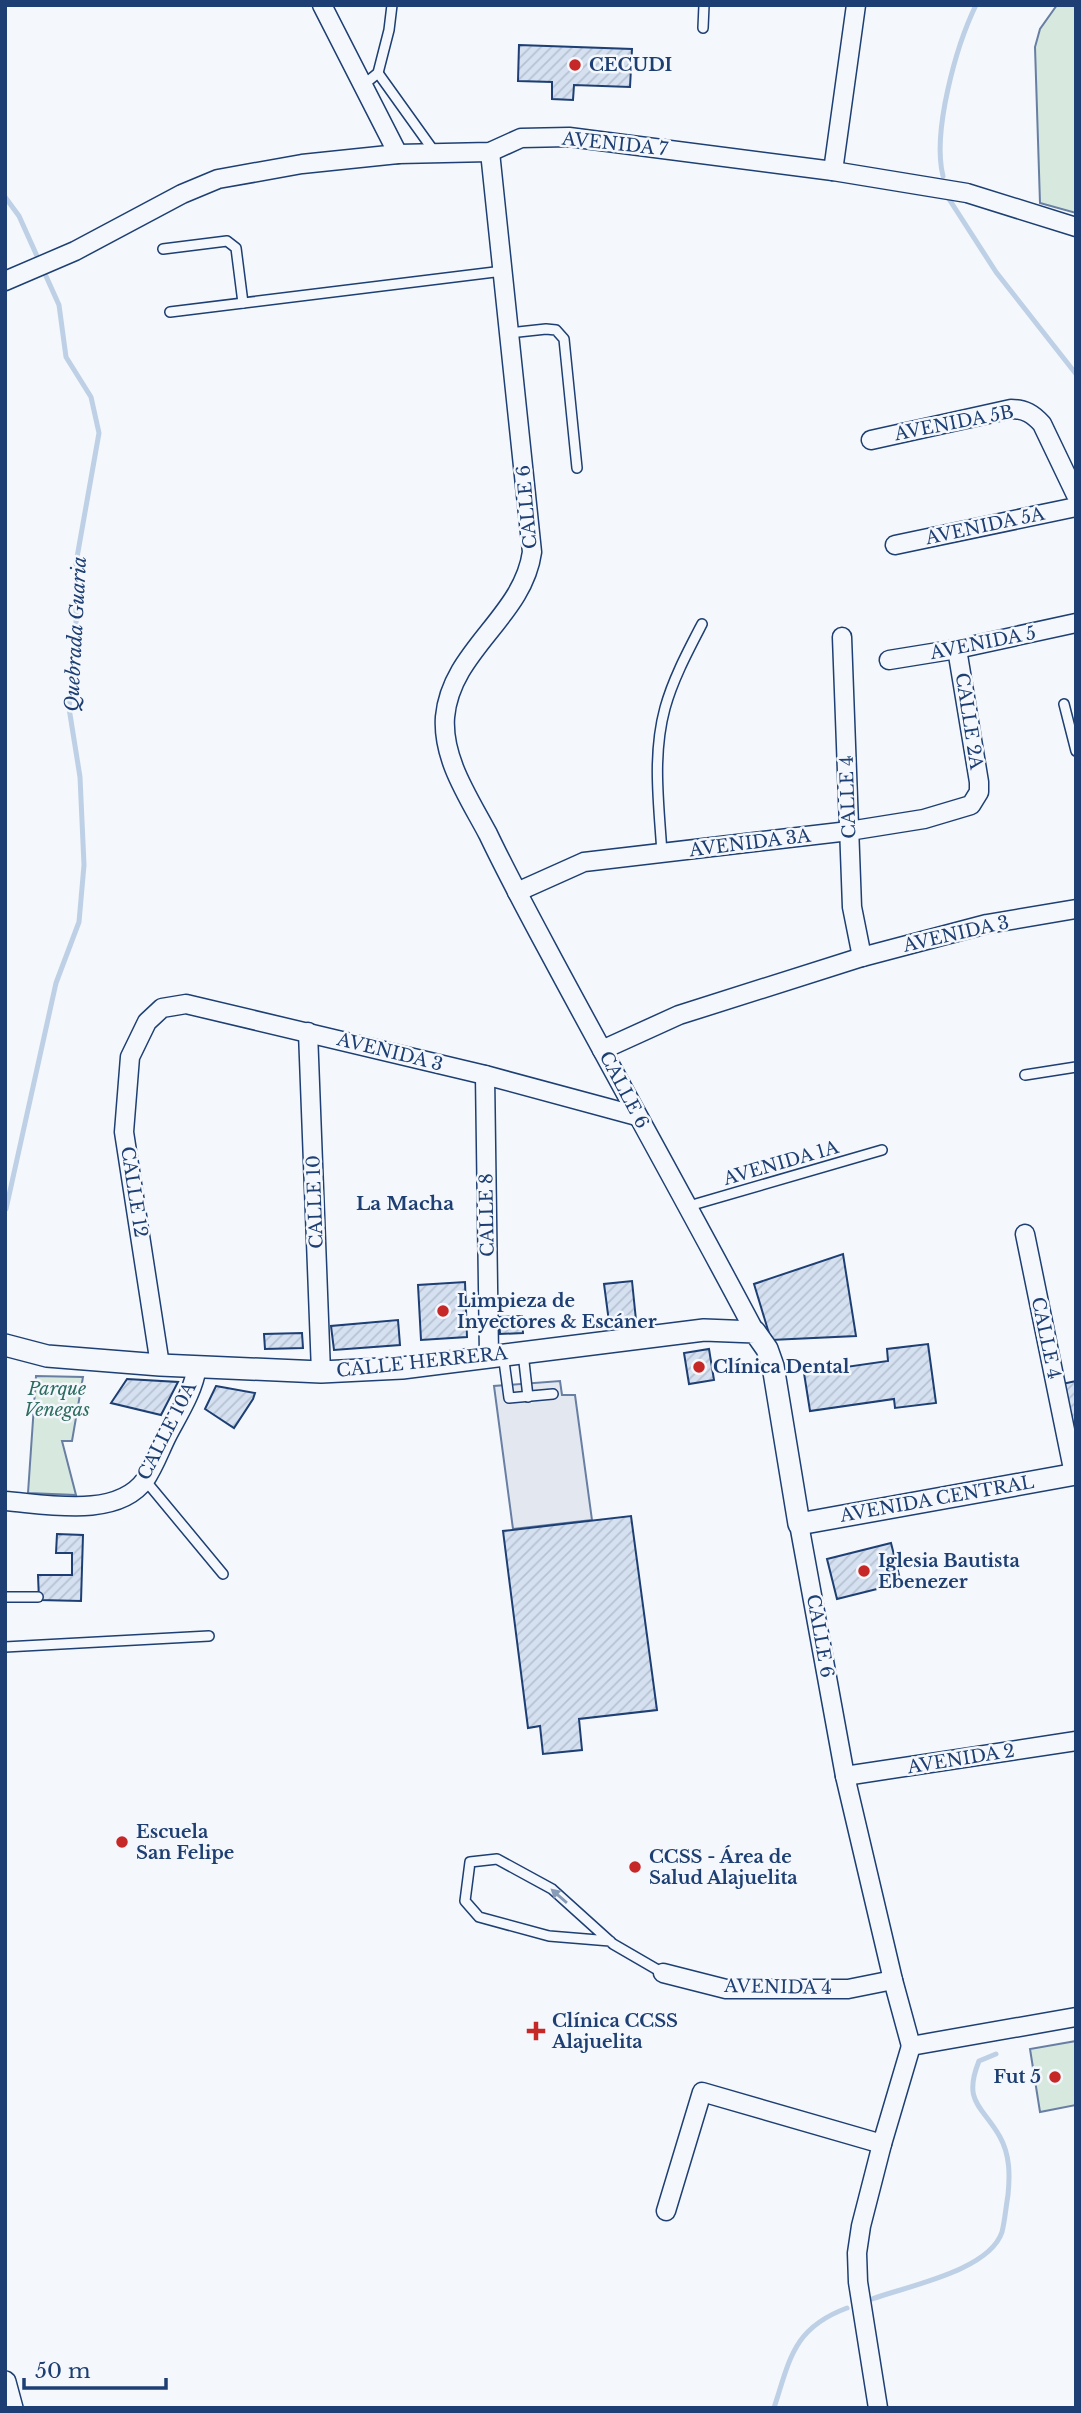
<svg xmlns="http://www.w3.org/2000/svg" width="1081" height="2413" viewBox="0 0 1081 2413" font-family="'Libre Baskerville',serif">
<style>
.park{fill:#d7e8df;stroke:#687fa3;stroke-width:2}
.parking{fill:#e3e8f0;stroke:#687fa3;stroke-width:2}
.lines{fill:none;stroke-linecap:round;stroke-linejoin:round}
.stream{stroke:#bed0e5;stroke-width:5}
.building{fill:url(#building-hatch);stroke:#1d3f73;stroke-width:2}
.service-casing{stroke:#1d3f73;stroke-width:12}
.minor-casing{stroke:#1d3f73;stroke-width:21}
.tertiary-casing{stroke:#1d3f73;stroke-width:24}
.service{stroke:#f4f7fb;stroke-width:9}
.minor{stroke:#f4f7fb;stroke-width:18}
.tertiary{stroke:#f4f7fb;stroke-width:21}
.oneway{fill:#889bb7}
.poi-dot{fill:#c62828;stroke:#f4f7fb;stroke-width:2.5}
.labels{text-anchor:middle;stroke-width:5;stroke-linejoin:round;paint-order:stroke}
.poi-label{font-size:18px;font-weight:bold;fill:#1d3f73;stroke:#f4f7fb;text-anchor:start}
.street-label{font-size:18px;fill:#1d3f73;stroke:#f4f7fb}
.park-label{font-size:18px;font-style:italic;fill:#2c6c60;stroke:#f4f7fb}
.water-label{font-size:19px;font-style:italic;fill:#1d3f73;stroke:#f4f7fb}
.neighbourhood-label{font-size:19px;font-weight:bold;fill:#1d3f73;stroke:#f4f7fb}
</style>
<defs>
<pattern id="building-hatch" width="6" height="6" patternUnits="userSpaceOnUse" patternTransform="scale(1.75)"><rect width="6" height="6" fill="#d5e0f0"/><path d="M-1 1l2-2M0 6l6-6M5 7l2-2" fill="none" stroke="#b6c1d1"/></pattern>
</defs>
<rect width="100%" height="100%" fill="#f4f7fb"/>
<!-- park -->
<g class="park">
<polygon points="1057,5 1076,5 1076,213 1040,203 1035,47 1040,29"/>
<polygon points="36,1376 83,1377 72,1441 62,1441 76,1495 28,1493"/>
<polygon points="1076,2041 1076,2105 1040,2112 1030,2049"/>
</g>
<!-- parking -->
<polygon class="parking" points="560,1381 562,1395 575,1395 592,1520 513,1529 494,1386"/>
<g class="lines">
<!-- stream -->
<g class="stream">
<path d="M943 176C932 132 956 46 976 5"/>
<polyline points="5,197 19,216 59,305 66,357 91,397 99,433 76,563 76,644 69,708 80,777 84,865 79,922 56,983 6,1209"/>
<polyline points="949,199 996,272 1076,374"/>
<path d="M872 2299C907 2286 989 2271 1002 2232 1005 2220 1006 2206 1008 2195 1010 2175 1010 2155 1000 2137 983 2106 962 2103 979 2061L996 2054"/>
<path d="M774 2408C790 2359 793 2328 847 2308"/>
</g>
</g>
<!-- building -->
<g class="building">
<polygon points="519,45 632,49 630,87 574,85 573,100 552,99 552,82 518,81"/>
<polygon points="843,1254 856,1336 771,1340 754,1284"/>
<polygon points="632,1281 636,1320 609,1322 604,1284"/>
<polygon points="465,1282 467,1337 421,1340 418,1285"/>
<polygon points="522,1316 523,1333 500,1334 499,1317"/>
<polygon points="398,1320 400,1345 334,1350 331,1326"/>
<polygon points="302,1333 303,1348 265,1349 264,1334"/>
<polygon points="928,1344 936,1403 895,1408 894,1399 810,1411 804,1373 888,1361 887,1349"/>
<polygon points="709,1349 714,1380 689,1384 684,1353"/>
<polygon points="127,1379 178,1382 161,1415 111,1403"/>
<polygon points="1076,1381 1076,1447 1062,1384"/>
<polygon points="216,1386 255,1393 253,1399 234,1428 205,1409"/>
<polygon points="631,1516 657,1710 579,1719 582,1750 543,1754 540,1726 528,1728 503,1531"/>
<polygon points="57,1534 83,1535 81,1601 39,1600 38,1575 72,1575 72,1553 56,1553"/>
<polygon points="891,1543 901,1583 837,1599 827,1559"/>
</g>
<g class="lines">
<!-- service casing -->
<g class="service-casing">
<g id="service">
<polyline points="703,28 704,5"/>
<polyline points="378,73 436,154"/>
<polyline points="362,86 378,73 389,30 392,5"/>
<polyline points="163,249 227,241 236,248 243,303"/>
<polyline points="170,312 503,271"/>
<polyline points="509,333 546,329 556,330 564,339 577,468"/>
<polyline points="1064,704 1076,751"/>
<path d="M662 853C659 805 652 756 665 708 673 679 688 651 702 624"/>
<polyline points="1025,1075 1076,1067"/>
<polyline points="689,1206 882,1150"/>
<polyline points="523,1353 528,1397"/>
<polyline points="503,1354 509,1398 553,1394"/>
<polyline points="145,1480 223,1574"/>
<polyline points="5,1597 38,1597"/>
<polyline points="5,1647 209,1636"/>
<polyline points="610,1941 549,1936 479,1917 465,1901 470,1862 497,1859 552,1889 613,1944 663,1973"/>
</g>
</g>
<!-- minor casing -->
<g class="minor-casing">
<g id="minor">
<polyline points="322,5 398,154"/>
<path d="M490 152 532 552C523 617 451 650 445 717 442 759 469 798 488 834 507 874 528 913 549 952 617 1079 688 1205 755 1332"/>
<polyline points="833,171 856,5"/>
<polyline points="5,281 75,251 182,194 218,179 302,164 398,154 490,152 521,138 569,137 833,171 967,193 1076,227"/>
<path d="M871 440 1011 409C1025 409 1033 414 1042 424L1076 495"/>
<polyline points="895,545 1076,507"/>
<polyline points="842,637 852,907 862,957"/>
<polyline points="889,660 957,649 1076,623"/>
<polyline points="517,892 584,862 849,831 924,819 971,805 979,792 979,782 957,649"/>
<polyline points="308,1032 321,1372"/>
<polyline points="602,1050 679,1015 862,957 987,924 1076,909"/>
<polyline points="485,1075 489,1356"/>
<polyline points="1025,1234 1074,1474"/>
<polyline points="160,1365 124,1132 130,1057 147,1022 162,1008 186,1004 485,1075 637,1116"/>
<path d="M5 1501C46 1504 117 1519 145 1480 154 1467 160 1450 167 1436 179 1413 193 1392 197 1367"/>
<polyline points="799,1524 845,1776 893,1980 911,2046"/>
<polyline points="845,1776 1076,1741"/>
<polyline points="663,1973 726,1989 848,1989 893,1980"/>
<polyline points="911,2046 1076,2017"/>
<polyline points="666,2211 702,2092 882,2144"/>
<polyline points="878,2408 858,2282 857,2253 861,2226 882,2144 911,2046"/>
</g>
</g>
<!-- tertiary casing -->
<g class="tertiary-casing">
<g id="tertiary">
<polyline points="5,1345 47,1356 160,1365 321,1372 402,1368 704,1330 755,1332 767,1349 773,1366 799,1524 1076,1474"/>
<polyline points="5,2382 12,2408"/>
</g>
</g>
<!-- service -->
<use href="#service" class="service"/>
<!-- minor -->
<use href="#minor" class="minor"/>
<!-- tertiary -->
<use href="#tertiary" class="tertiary"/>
</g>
<!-- one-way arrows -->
<defs><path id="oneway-solid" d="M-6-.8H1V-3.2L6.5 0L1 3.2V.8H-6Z" transform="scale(1.75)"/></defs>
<use class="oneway" href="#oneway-solid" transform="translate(559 1896) rotate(-139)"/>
<!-- markers -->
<g class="poi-dot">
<circle cx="575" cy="65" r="7"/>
<circle cx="443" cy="1311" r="7"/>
<circle cx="699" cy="1367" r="7"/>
<circle cx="864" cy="1571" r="7"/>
<circle cx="122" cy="1842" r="7"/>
<circle cx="635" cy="1867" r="7"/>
<path d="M532.5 2020.5h7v7h7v7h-7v7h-7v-7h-7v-7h7z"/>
<circle cx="1055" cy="2077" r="7"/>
</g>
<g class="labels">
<!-- poi labels -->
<g class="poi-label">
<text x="589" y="71">CECUDI</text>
<text x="457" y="1307">Limpieza de<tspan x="457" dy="21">Inyectores &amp; Escáner</tspan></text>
<text x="713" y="1373">Clínica Dental</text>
<text x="878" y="1567">Iglesia Bautista<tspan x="878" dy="21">Ebenezer</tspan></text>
<text x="136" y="1838">Escuela<tspan x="136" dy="21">San Felipe</tspan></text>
<text x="649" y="1863">CCSS - Área de<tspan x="649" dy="21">Salud Alajuelita</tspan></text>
<text x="552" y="2027">Clínica CCSS<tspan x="552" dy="21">Alajuelita</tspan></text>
<text x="1041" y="2083" text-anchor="end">Fut 5</text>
</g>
<!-- street labels -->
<g class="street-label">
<text transform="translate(615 144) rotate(6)" y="6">AVENIDA 7</text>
<text transform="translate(954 423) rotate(-11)" y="6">AVENIDA 5B</text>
<text transform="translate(527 507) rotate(-95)" y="6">CALLE 6</text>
<text transform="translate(985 526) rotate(-12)" y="6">AVENIDA 5A</text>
<text transform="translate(983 643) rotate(-11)" y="6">AVENIDA 5</text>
<text transform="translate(969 721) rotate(81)" y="6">CALLE 2A</text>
<text transform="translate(848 797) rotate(-92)" y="6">CALLE 4</text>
<text transform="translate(750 843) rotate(-7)" y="6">AVENIDA 3A</text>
<text transform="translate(956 934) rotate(-13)" y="6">AVENIDA 3</text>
<text transform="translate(390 1052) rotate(14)" y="6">AVENIDA 3</text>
<text transform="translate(624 1090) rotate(62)" y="6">CALLE 6</text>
<text transform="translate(781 1163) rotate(-16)" y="6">AVENIDA 1A</text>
<text transform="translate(134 1192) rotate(81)" y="6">CALLE 12</text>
<text transform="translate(315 1202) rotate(-92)" y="6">CALLE 10</text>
<text transform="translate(487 1215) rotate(-91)" y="6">CALLE 8</text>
<text transform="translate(1046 1338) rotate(78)" y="6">CALLE 4</text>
<text transform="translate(422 1362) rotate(-6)" y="6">CALLE HERRERA</text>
<text transform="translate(167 1431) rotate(-63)" y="6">CALLE 10A</text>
<text transform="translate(937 1499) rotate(-10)" y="6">AVENIDA CENTRAL</text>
<text transform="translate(820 1636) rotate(80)" y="6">CALLE 6</text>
<text transform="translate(961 1759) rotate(-9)" y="6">AVENIDA 2</text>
<text transform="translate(778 1987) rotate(1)" y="6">AVENIDA 4</text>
</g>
<!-- park labels -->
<g class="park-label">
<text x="57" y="1395">Parque<tspan x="57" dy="21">Venegas</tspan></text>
</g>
<!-- water labels -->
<g class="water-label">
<text transform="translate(75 634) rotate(-87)" y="7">Quebrada Guaria</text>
</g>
<!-- neighbourhood labels -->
<g class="neighbourhood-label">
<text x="405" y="1210">La Macha</text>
</g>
</g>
<!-- border -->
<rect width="1081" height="2413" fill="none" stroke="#1d3f73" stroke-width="14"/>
<!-- scale -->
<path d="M24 2378v10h142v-10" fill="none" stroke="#1d3f73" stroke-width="3.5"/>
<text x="35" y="2378" font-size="21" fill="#1d3f73" stroke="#f4f7fb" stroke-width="5" paint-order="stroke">50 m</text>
</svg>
